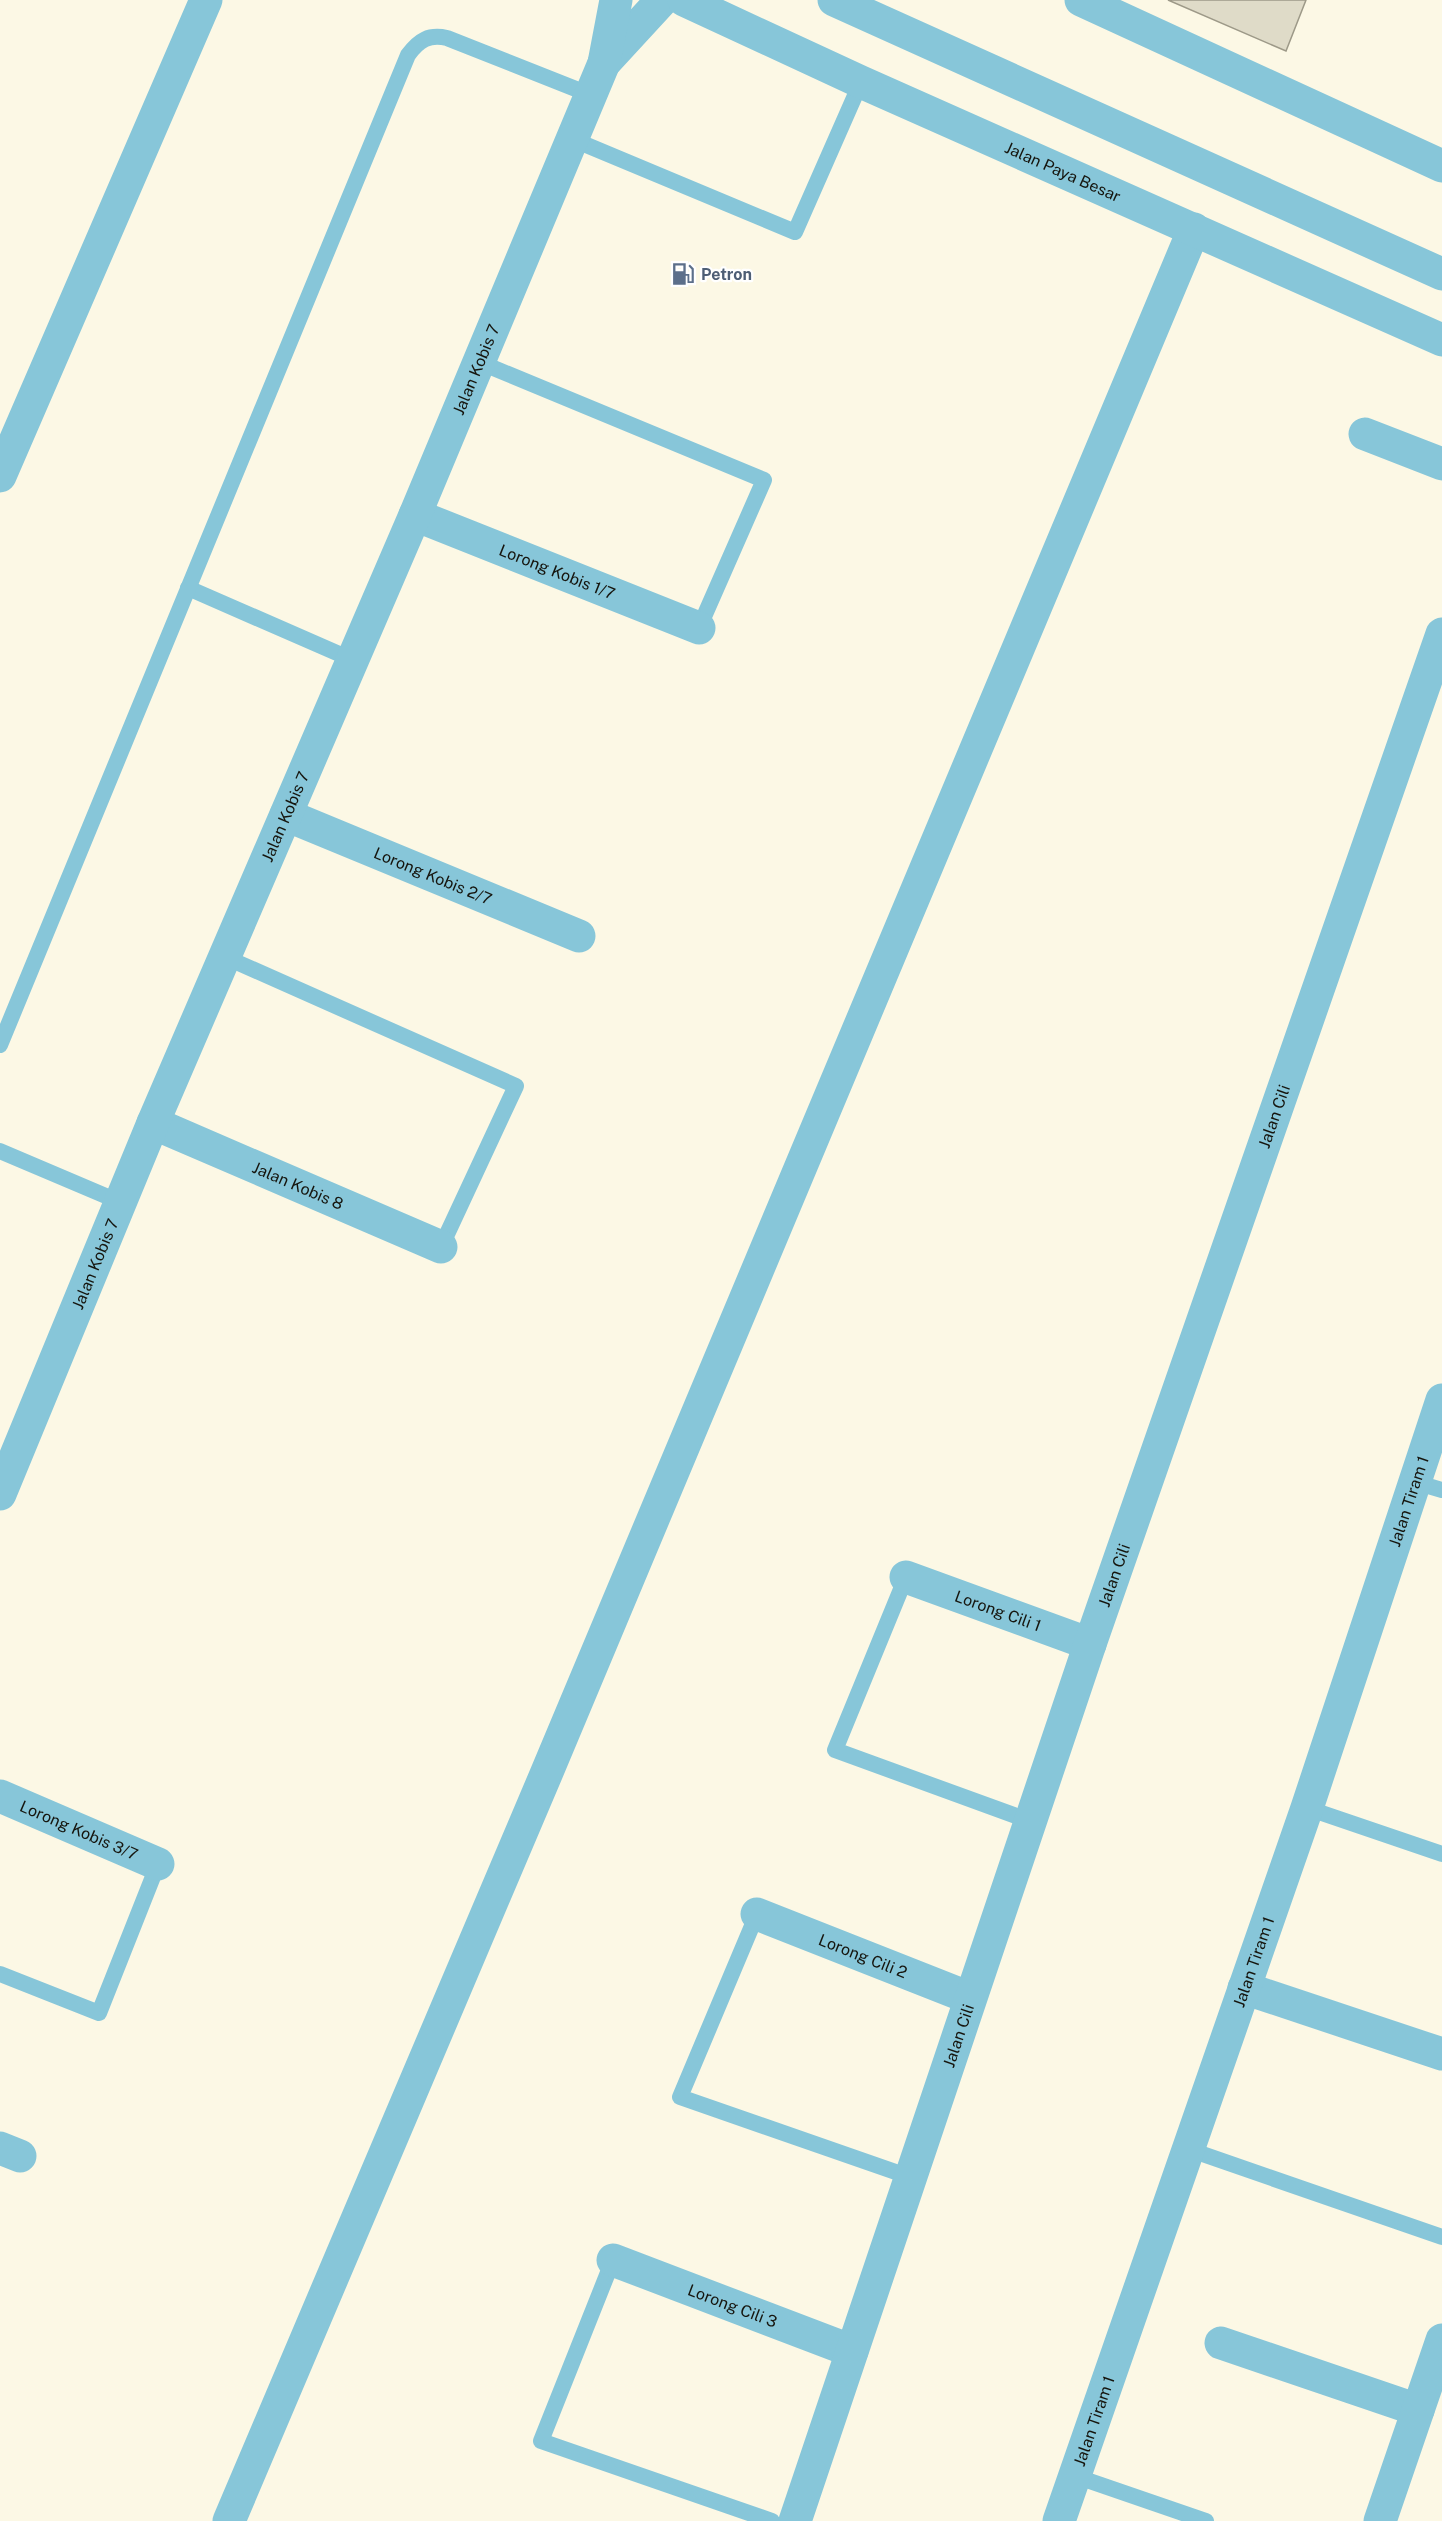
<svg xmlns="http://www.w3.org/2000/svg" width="1442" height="2521" viewBox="0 0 1442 2521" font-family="'Public Sans',sans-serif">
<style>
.building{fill:#dfdbc8;stroke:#9d9988;stroke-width:1.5}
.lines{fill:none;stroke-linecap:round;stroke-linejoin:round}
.service{stroke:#87c6d9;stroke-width:16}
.minor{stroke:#87c6d9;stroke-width:33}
.tertiary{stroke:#87c6d9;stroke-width:33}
.labels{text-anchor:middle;stroke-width:4.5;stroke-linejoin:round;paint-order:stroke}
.street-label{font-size:16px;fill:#16150e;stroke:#fff}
.service-label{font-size:16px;font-weight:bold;fill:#4e5e75;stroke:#fff;text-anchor:start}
</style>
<rect width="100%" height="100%" fill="#fcf8e5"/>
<!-- building -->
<polygon class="building" points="1168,0 1306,0 1286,51"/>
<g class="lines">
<!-- service -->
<g class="service">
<polyline points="572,139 795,232 861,82"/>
<polyline points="479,362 764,480 699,628"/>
<polyline points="188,588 353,660"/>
<polyline points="225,957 516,1086 441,1247"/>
<path d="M0 1045 408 55C419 40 429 34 447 38L591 95"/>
<polyline points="0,1151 120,1202"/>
<polyline points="1415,1482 1442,1490"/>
<polyline points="906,1577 835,1750 1030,1821"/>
<polyline points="1307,1808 1442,1854"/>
<polyline points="757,1914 680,2097 910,2177"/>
<polyline points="0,1974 99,2013 158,1864"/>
<polyline points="1188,2149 1442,2237"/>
<polyline points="613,2260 541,2441 772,2521"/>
<polyline points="1075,2476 1206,2521"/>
</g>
<!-- minor -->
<g class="minor">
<polyline points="1081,0 1442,166"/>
<polyline points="604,63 662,0"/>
<polyline points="1365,434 1442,464"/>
<polyline points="0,476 206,0"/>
<path id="s1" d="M415 515 699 628"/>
<path id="s2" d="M286 815 579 936"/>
<path id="s3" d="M153 1123 441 1247"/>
<path id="s4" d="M0 1494 153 1123 415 515 604 63 616 0"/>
<path id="s5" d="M906 1577 1090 1644"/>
<path id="s6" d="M0 1796 158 1864"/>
<path id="s7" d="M757 1914 970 1998"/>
<polyline points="1244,1988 1442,2054"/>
<polyline points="0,2148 20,2156"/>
<path id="s8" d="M613 2260 852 2351"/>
<polyline points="1221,2343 1418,2410"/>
<polyline points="229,2521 547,1772 1194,229"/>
<path id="s9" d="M795 2521 1090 1644 1442 634"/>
<path id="s10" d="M1059 2521 1307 1808 1442 1400"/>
<polyline points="1380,2521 1442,2340"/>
</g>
<!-- tertiary -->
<g class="tertiary">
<path id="s11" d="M684 0 861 82 1442 340"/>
<polyline points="834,0 1442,274"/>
</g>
</g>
<!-- icons -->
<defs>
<g id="fuel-bare" transform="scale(1.8)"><path d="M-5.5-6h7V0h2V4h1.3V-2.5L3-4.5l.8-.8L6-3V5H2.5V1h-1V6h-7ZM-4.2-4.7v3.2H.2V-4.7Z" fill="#5c6f8a" stroke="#fff" stroke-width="2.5" paint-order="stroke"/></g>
</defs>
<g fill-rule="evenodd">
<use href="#fuel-bare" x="683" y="274"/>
</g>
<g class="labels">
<!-- street labels -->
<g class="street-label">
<text dy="6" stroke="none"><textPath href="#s11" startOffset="416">Jalan Paya Besar</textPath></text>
<text dy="6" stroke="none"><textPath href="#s4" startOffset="1221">Jalan Kobis 7</textPath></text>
<text dy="6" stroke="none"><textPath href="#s1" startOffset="153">Lorong Kobis 1/7</textPath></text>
<text dy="6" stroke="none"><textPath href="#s4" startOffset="735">Jalan Kobis 7</textPath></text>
<text dy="6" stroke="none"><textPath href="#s2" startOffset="159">Lorong Kobis 2/7</textPath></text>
<text dy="6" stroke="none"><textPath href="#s9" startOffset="1484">Jalan Cili</textPath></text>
<text dy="6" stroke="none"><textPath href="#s3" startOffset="158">Jalan Kobis 8</textPath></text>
<text dy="6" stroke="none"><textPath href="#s4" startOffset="249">Jalan Kobis 7</textPath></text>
<text dy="6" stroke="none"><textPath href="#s10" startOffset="1078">Jalan Tiram 1</textPath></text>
<text dy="6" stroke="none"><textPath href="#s9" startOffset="998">Jalan Cili</textPath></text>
<text dy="6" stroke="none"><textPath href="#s5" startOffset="98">Lorong Cili 1</textPath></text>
<text dy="6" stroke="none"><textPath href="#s6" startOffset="86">Lorong Kobis 3/7</textPath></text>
<text dy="6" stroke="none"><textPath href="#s7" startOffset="114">Lorong Cili 2</textPath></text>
<text dy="6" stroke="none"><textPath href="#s10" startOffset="592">Jalan Tiram 1</textPath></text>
<text dy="6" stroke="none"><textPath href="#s9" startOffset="512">Jalan Cili</textPath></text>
<text dy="6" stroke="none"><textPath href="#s8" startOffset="128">Lorong Cili 3</textPath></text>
<text dy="6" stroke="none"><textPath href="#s10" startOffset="106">Jalan Tiram 1</textPath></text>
</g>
<!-- service labels -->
<g class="service-label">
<text x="701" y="280">Petron</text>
</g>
</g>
</svg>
